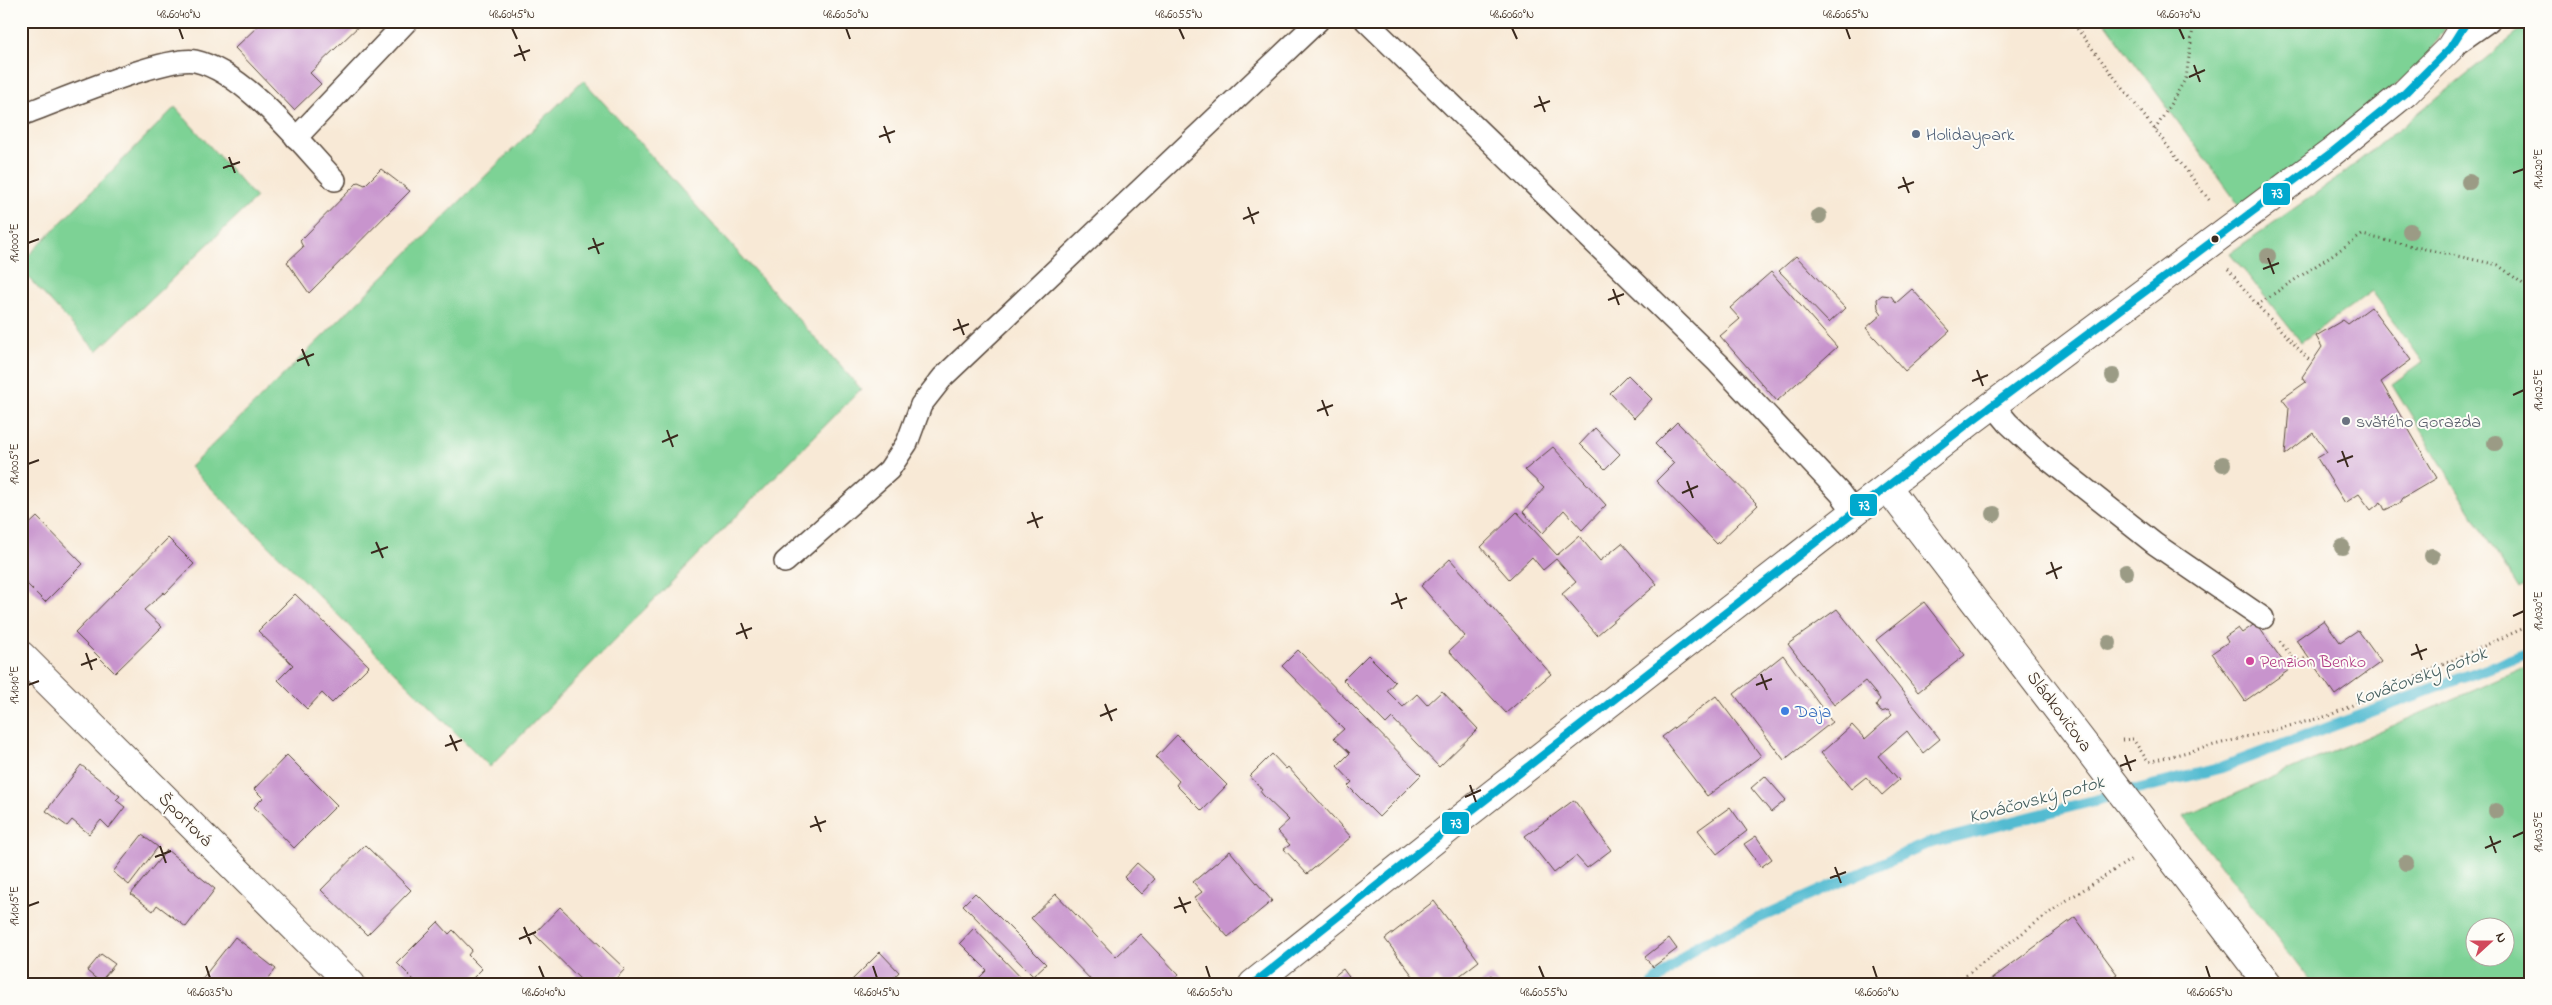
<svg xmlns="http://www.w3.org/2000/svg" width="2552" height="1005" viewBox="0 0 2552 1005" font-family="'Indie Flower',sans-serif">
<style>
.green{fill:#7dd295;stroke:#5c7e5a;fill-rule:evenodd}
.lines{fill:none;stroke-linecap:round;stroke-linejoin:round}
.stream{stroke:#53bbd1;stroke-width:11}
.building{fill:#c894cd}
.service-casing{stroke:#57473a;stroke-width:24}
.minor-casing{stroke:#57473a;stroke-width:30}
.tertiary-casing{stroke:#57473a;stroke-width:30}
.path{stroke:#57473a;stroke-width:3;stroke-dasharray:1 4;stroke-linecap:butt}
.service{stroke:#fff;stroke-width:21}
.minor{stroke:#fff;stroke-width:28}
.tertiary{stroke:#fff;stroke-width:28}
.bus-1-casing{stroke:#fdfcf7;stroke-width:11}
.bus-1{stroke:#00a9ce;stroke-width:8}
.tree{fill:#9b9b85}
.ticks{fill:none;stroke:#3b2a1e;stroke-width:2}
.service-dot{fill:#5c6f8a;stroke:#fdfcf7;stroke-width:2}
.bus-dot{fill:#3b2a1e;stroke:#fdfcf7;stroke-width:2}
.worship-dot{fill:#6b7280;stroke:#fdfcf7;stroke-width:2}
.hotel-dot{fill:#d1479c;stroke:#fdfcf7;stroke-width:2}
.shop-dot{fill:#3f7fe0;stroke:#fdfcf7;stroke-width:2}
.labels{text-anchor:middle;stroke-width:4;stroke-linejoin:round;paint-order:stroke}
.service-label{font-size:18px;fill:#4e5e75;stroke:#fdfcf7;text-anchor:start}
.worship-label{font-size:18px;fill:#5b616d;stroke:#fdfcf7;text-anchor:start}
.hotel-label{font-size:18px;fill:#b23c85;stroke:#fdfcf7;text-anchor:start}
.shop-label{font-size:18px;fill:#366cbe;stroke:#fdfcf7;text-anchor:start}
.street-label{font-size:18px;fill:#3b2a1e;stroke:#fdfcf7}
.water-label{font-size:19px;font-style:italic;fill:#435d5d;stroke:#fdfcf7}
.line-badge{stroke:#fdfcf7;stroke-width:2}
.badge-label{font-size:14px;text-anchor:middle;font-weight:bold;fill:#fff}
.neatline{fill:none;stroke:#3b2a1e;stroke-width:2}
.ticks-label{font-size:12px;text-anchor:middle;fill:#3b2a1e}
</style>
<rect width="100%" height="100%" fill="#fdfcf7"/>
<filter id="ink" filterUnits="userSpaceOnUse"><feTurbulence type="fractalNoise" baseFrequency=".02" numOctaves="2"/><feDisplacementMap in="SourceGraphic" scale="10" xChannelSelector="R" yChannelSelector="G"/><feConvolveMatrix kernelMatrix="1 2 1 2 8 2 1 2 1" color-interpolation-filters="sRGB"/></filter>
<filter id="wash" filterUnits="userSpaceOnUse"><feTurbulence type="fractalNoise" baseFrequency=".0096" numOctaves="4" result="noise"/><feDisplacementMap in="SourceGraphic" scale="20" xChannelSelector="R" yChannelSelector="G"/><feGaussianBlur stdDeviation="1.12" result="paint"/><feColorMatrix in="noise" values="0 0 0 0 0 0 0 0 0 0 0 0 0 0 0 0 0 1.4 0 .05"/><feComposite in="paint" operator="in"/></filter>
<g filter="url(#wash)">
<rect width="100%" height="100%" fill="#f8e9d6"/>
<!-- green -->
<g class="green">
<polygon points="2104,21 2450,21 2424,61 2244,212"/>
<polygon points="2531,22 2531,582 2519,590 2392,384 2423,362 2372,291 2301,342 2230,253 2335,180"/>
<polygon points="583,80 861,389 490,767 190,467"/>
<polygon points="175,107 256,198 97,351 21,270 21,263"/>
<path d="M2531 665V982L2313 984 2183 817ZM2474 928H2504V958H2474Z"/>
</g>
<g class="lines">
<!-- stream -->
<polyline class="stream" points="1653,984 1698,945 1926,844 2220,768 2531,652"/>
</g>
<g id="blocks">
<!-- building -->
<g class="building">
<polygon points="258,21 364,21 310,73 321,84 294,110 235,48 260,24"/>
<polygon points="381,169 410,191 309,293 287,262 303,247 300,241 358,182 365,185"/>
<polygon points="1796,256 1845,308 1829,323 1779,271"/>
<polygon points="1771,272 1837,347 1777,401 1720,336 1740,319 1730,308"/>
<polygon points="1912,289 1950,331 1905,371 1866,328 1882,314 1878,308 1877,299 1882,295 1891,296 1896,303"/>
<polygon points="2371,307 2411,360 2381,382 2437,478 2403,498 2400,503 2385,510 2381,502 2371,510 2359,494 2345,503 2317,458 2327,452 2313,433 2285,455 2289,408 2282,399 2306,382 2302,377 2322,347 2316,336 2343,320 2348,324"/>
<polygon points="1628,375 1652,399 1634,418 1610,393"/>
<polygon points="1677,422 1758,505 1717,544 1656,481 1674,463 1655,444"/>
<polygon points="1595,428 1620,454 1605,469 1580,444"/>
<polygon points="1553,447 1606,505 1582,530 1564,510 1543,533 1523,512 1544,488 1525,470"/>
<polygon points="1517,512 1557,555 1579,536 1600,561 1622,543 1657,584 1597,635 1562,594 1576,582 1556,559 1543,570 1532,557 1509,579 1481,547"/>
<polygon points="37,517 83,564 45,602 21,578 21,532"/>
<polygon points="168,538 194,564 165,594 164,592 144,610 162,627 115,673 75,633"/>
<polygon points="1450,559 1551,674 1506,713 1449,651 1465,636 1421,586"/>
<polygon points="295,594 369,666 332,703 322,693 307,709 278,680 293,665 258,631"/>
<polygon points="1924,602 1965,655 1918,692 1876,640"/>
<polygon points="1837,609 1940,739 1923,753 1907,731 1878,756 1899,780 1882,795 1866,777 1851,789 1821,753 1852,725 1865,739 1892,715 1888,710 1881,712 1876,706 1880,699 1865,681 1834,705 1788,644"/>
<polygon points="2324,620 2340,642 2358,630 2381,662 2335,695 2296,640"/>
<polygon points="2256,623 2289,670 2245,701 2212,653 2228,642 2225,637 2238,628 2242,633"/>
<polygon points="1298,650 1421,775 1379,817 1348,786 1352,782 1337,766 1350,753 1334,738 1344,729 1282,666"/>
<polygon points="1368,655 1395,682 1387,691 1403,707 1417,694 1427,705 1442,691 1478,729 1439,767 1392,718 1386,724 1343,680"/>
<polygon points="1783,655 1832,722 1784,760 1734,694"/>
<polygon points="1716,696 1761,756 1707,796 1662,737"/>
<polygon points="1177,735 1227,785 1202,811 1176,785 1179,781 1156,757"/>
<polygon points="1272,754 1286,769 1288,767 1351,837 1307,874 1284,849 1290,845 1277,831 1289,820 1263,795 1260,791 1262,790 1250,776"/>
<polygon points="287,755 337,805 294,848 254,807 263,798 254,789"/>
<polygon points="81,765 120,796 116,800 125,807 109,828 101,820 89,834 72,820 67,826 46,811"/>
<polygon points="1765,776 1786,800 1771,812 1751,788"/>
<polygon points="1574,800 1611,850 1587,868 1576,856 1554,873 1525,836"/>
<polygon points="1730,807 1747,831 1717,854 1698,830"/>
<polygon points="142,835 158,847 129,885 113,872"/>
<polygon points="1756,836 1772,859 1761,867 1744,844"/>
<polygon points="365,845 411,890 367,935 321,890"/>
<polygon points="167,850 215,889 186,927 157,905 153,911 131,894"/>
<polygon points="1230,851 1272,901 1228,937 1194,898 1202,892 1193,882"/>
<polygon points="1137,863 1155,879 1141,894 1124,877"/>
<polygon points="975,893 1046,964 1033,976 963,905"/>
<polygon points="1056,894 1116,957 1140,934 1179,975 1169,984 1095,984 1031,918"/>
<polygon points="1434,901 1479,961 1449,984 1442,984 1437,977 1428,984 1419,984 1385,939"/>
<polygon points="560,907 625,969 611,984 585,984 534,934"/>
<polygon points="2075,917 2117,974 2103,984 1985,984"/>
<polygon points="438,922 449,934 453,930 472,950 468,955 482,969 467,984 418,984 397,963"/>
<polygon points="974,928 1001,957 1027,984 980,984 977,980 987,970 960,943"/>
<polygon points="235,937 276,969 264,984 198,984"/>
<polygon points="1669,938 1677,949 1653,967 1645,957"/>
<polygon points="880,952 899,972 888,984 848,984"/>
<polygon points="101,954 115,964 100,982 87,971"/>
<polygon points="1343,969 1354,984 1324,984"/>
<polygon points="1491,975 1498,984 1480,984"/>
</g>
</g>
</g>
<g filter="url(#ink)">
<use href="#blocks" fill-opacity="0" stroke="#57473a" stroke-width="1"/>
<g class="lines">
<!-- service casing -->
<g class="service-casing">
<g id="service">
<polyline points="1366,21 1718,363 1840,493 1854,512"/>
<polyline points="2455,45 2489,21"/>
<path d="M21 115C55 103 166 55 195 61 245 72 300 143 335 180"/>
<polyline points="296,138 407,21"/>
<polyline points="1993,405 2008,423 2040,453 2155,544 2263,618"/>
<polyline points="785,562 889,470 907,443 921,405 943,377 1318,21"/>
</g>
</g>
<!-- minor casing -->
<g class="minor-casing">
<g id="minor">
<polyline points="1887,487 2268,984"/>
<polyline points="21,655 351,984"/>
</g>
</g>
<!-- tertiary casing -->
<g class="tertiary-casing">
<polyline id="tertiary" points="1253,984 1467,814 1974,419 2331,153 2405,93 2450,48 2467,21"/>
</g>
<!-- path -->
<g class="path">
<polyline points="2071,21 2210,201"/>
<polyline points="2155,130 2186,78 2194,21"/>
<polyline points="2228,269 2257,305 2311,362"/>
<polyline points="2257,305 2362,235 2498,265 2531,290"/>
<polyline points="2280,641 2296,662 2308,657"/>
<polyline points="2122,740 2133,739 2148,762 2328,716 2531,625"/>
<polyline points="1954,984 2064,902 2132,859"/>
</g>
<!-- service -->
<use href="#service" class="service"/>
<!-- minor -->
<use href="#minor" class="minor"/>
<!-- tertiary -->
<use href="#tertiary" class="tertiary"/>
<!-- bus-1 casing -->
<g class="bus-1-casing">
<polyline id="bus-1" points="1253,984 1467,814 1974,419 2331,153 2405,93 2450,48 2467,21"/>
</g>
<!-- bus-1 -->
<use href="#bus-1" class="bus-1"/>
</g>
<!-- trees -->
<g class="tree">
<circle cx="2469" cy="182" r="8"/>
<circle cx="1819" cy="216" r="8"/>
<circle cx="2410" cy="231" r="8"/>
<circle cx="2268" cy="256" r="8"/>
<circle cx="2113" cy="376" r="8"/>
<circle cx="2495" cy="443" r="8"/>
<circle cx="2223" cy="464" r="8"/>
<circle cx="1994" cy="514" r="8"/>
<circle cx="2342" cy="547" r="8"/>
<circle cx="2432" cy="556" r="8"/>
<circle cx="2126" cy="572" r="8"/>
<circle cx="2109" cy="643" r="8"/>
<circle cx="2496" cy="811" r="8"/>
<circle cx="2406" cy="863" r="8"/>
</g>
</g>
<!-- ticks -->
<path class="ticks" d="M179 28 183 39M512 28 517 39M846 28 850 39M1179 28 1184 39M1512 28 1517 39M1846 28 1850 39M2179 28 2184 39M519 45 525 61M514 56 530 50M2194 65 2200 82M2189 77 2205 70M1539 96 1545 112M1534 107 1550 101M884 126 890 143M879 137 895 131M229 157 235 173M223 168 240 162M2513 173 2524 169M1903 177 1909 193M1898 188 1914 182M1248 207 1254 224M1243 219 1259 212M593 238 599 254M28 243 39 239M588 249 604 243M2268 258 2274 274M2263 269 2279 263M1613 289 1619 305M1608 300 1624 294M958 319 964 335M953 330 969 324M302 349 309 366M297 361 314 354M1977 370 1983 386M1972 381 1988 375M2513 395 2524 390M1322 400 1328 416M1317 411 1333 405M667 430 673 447M662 442 678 435M2342 451 2348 467M2337 462 2353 456M28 464 39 460M1687 481 1693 498M1682 493 1698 486M1032 512 1038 528M1027 523 1043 517M376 542 383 558M371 553 388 547M2051 562 2057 579M2046 574 2062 567M1396 593 1402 609M1391 604 1407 598M2513 616 2524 611M741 623 747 639M736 634 752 628M2416 644 2422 660M86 653 92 670M2411 655 2427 649M81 665 97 659M1761 674 1767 690M28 685 39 681M1756 685 1772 679M1105 704 1112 721M1100 716 1117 709M450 735 457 751M445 746 462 740M2125 755 2131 771M2120 766 2136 760M1470 785 1476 802M1465 797 1481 790M815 816 821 832M810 827 826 821M2490 836 2496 853M2513 837 2524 832M160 846 166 863M2485 848 2501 841M155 857 171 851M1835 867 1841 883M1830 878 1846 872M1179 897 1186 913M28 906 39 902M1174 908 1191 902M524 927 531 944M519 939 536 932M206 966 210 978M539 966 544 978M873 966 877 978M1206 966 1210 978M1539 966 1544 978M1873 966 1877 978M2206 966 2210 978"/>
<!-- markers -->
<circle class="service-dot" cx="1916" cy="134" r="5"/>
<circle class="bus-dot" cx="2215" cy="239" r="4.5"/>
<circle class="worship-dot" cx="2346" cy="421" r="5"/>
<circle class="hotel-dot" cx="2250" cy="661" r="5"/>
<circle class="shop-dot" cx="1785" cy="711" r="5"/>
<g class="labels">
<!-- service labels -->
<g class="service-label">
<text x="1926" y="140">Holidaypark</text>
</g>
<!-- worship labels -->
<g class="worship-label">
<text x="2356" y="427">svätého Gorazda</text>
</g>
<!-- hotel labels -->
<g class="hotel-label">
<text x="2260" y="667">Penzion Benko</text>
</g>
<!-- shop labels -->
<g class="shop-label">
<text x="1795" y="717">Daja</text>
</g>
<!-- street labels -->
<g class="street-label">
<text transform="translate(2060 711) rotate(53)" y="6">Sládkovičova</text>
<text transform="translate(186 819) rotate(45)" y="6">Športová</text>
</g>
<!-- water labels -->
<g class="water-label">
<text transform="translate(2420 675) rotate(-20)" y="7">Kováčovský potok</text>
<text transform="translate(2036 798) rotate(-15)" y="7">Kováčovský potok</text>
</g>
</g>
<g class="line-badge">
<rect x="2262" y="182" width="29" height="24" rx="5" fill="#00a9ce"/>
<rect x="1849" y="493" width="29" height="24" rx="5" fill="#00a9ce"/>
<rect x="1441" y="811" width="29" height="24" rx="5" fill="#00a9ce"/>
</g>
<g class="badge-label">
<text x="2277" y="198">73</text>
<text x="1864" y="510">73</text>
<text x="1456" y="828">73</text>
</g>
<!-- margin -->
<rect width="2552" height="1005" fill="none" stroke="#fdfcf7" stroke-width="55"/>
<!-- north arrow -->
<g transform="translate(2490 942) rotate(69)"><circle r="24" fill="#fdfcf7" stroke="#afa8a0"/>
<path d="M0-4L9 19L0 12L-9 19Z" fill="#d1495b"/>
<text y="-8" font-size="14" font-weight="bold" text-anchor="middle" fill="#3b2a1e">N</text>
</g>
<rect x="28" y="28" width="2496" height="950" class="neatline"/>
<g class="ticks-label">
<text x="179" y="18">48.6040°N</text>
<text x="512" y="18">48.6045°N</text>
<text x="846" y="18">48.6050°N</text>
<text x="1179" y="18">48.6055°N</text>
<text x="1512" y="18">48.6060°N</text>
<text x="1846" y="18">48.6065°N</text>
<text x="2179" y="18">48.6070°N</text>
<text transform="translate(2538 169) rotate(-90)" y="4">19.1020°E</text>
<text transform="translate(14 243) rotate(-90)" y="4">19.1000°E</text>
<text transform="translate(2538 390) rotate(-90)" y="4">19.1025°E</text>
<text transform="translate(14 464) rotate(-90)" y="4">19.1005°E</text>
<text transform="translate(2538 611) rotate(-90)" y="4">19.1030°E</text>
<text transform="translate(14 685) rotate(-90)" y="4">19.1010°E</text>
<text transform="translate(2538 832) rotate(-90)" y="4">19.1035°E</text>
<text transform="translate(14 906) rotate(-90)" y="4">19.1015°E</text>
<text x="210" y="996">48.6035°N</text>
<text x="544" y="996">48.6040°N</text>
<text x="877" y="996">48.6045°N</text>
<text x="1210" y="996">48.6050°N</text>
<text x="1544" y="996">48.6055°N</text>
<text x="1877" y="996">48.6060°N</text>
<text x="2210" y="996">48.6065°N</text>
</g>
</svg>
